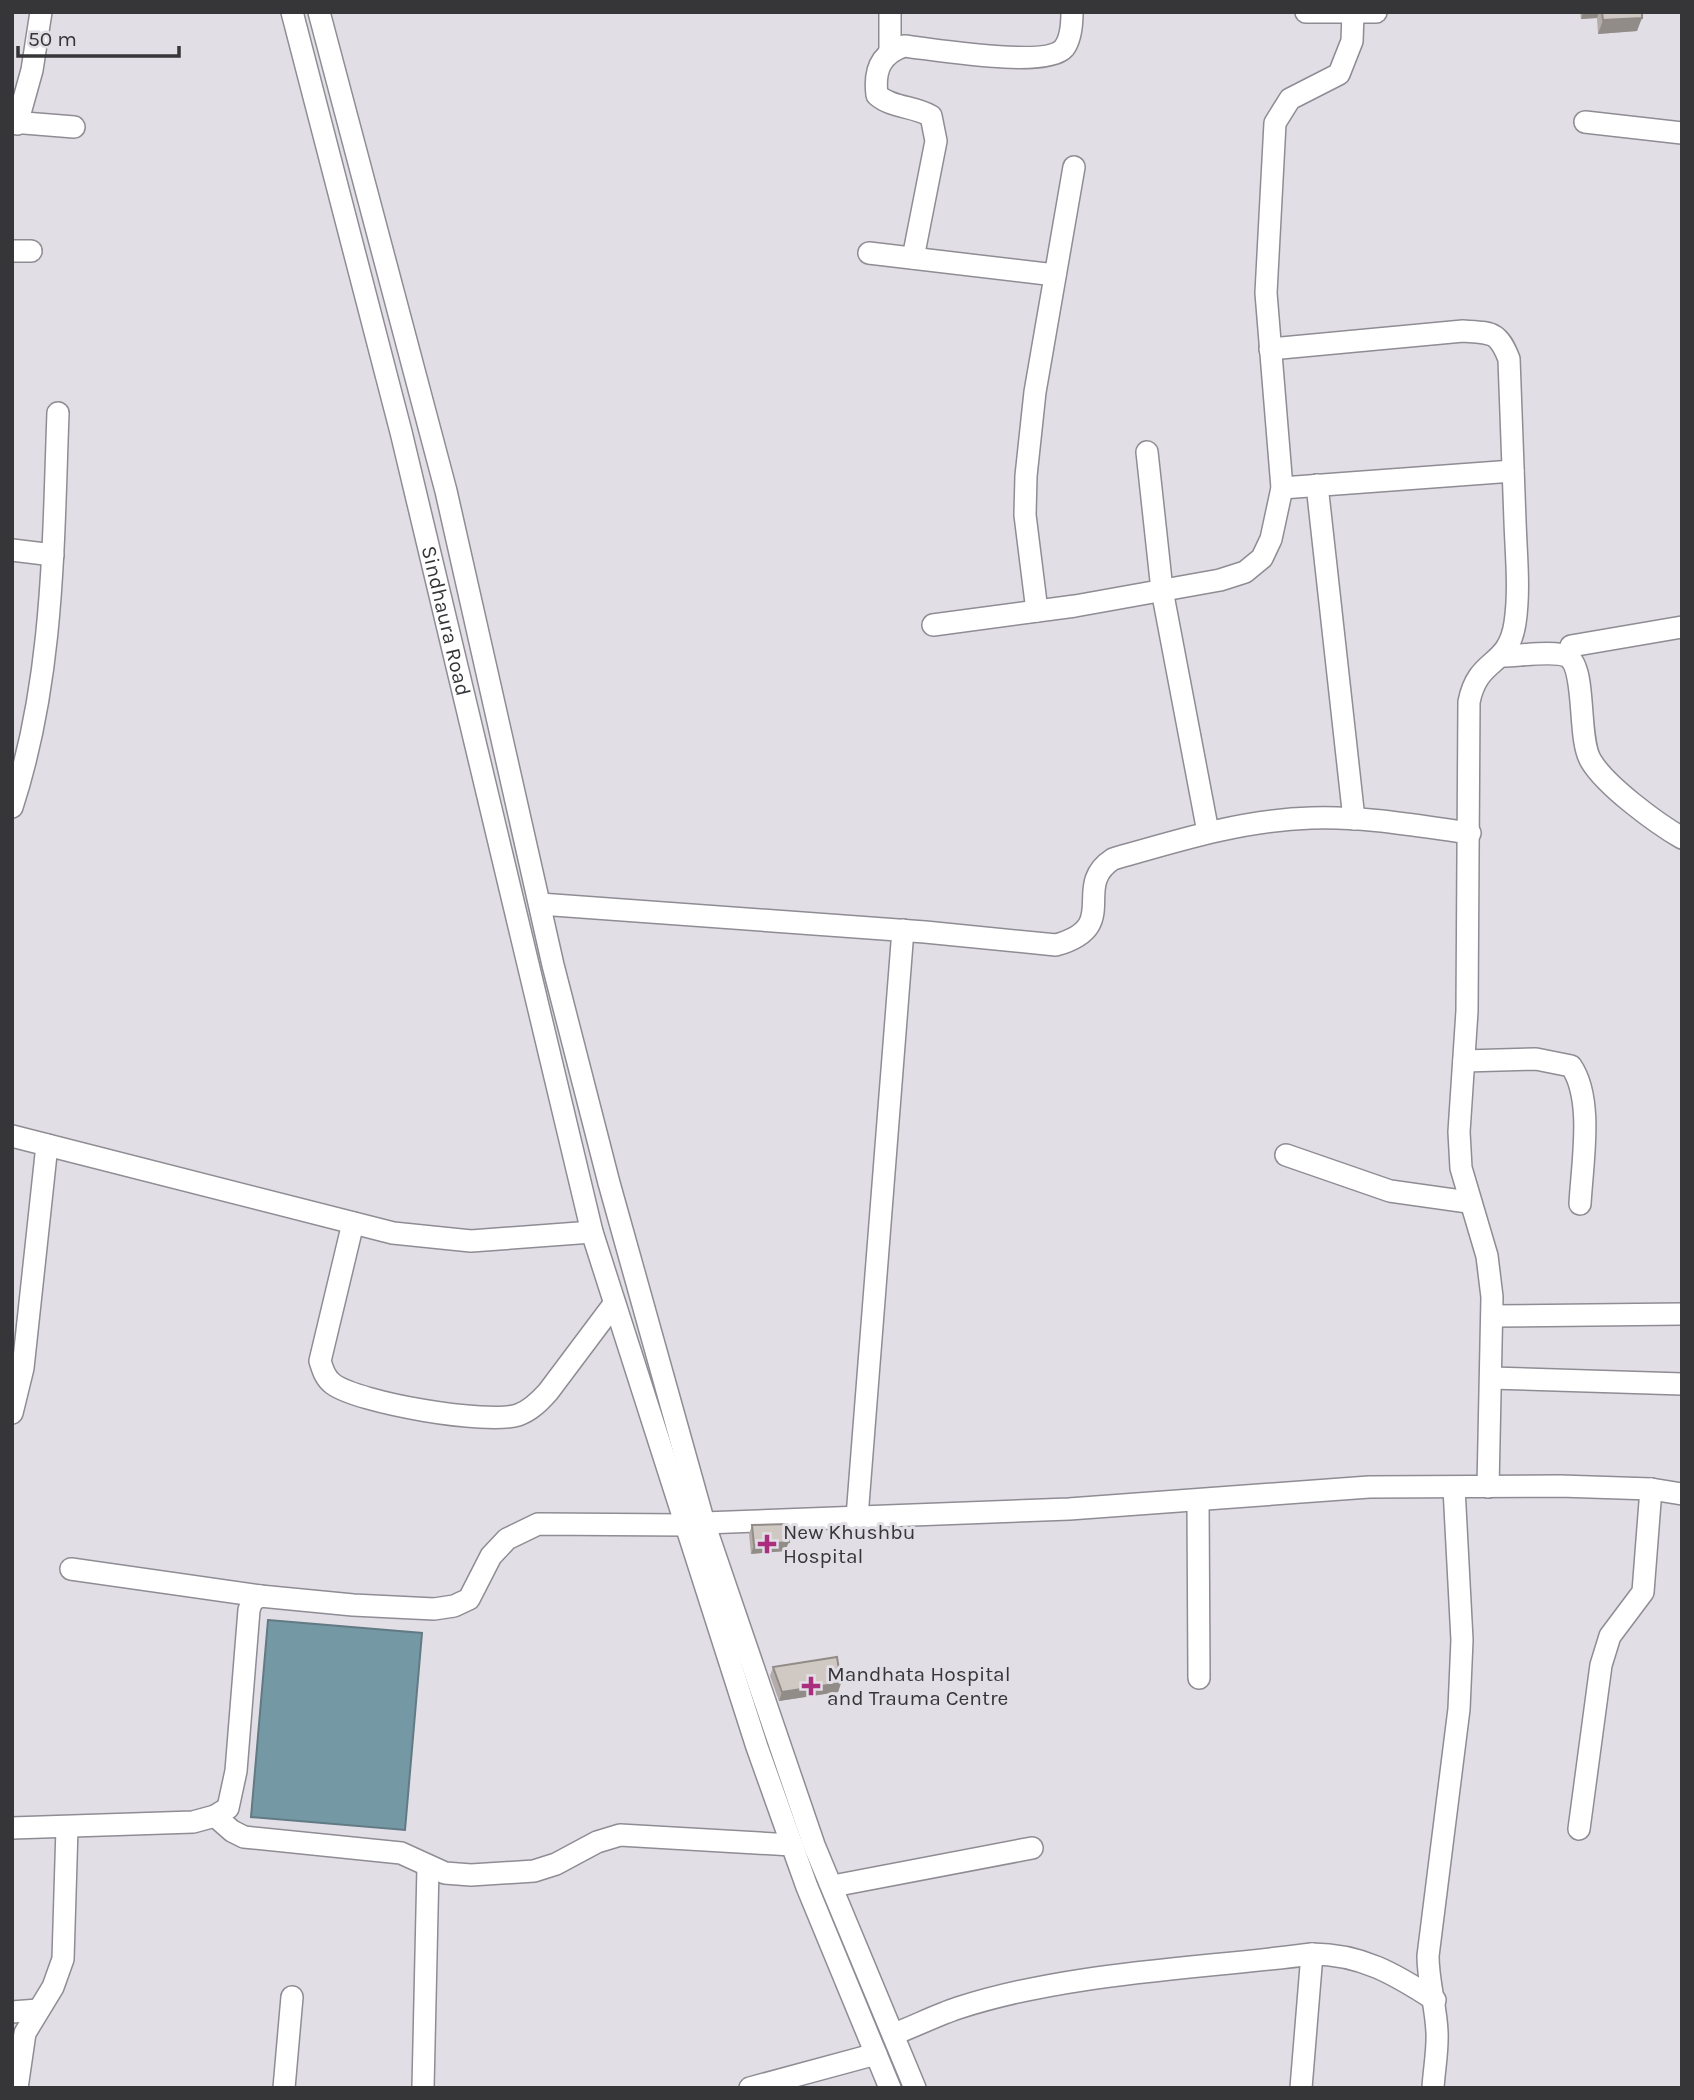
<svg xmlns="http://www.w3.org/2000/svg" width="1694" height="2100" viewBox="0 0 1694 2100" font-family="Karla,sans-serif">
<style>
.water{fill:#7598a5;stroke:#627a84;stroke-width:2}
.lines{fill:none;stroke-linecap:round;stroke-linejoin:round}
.minor-casing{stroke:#8f8c94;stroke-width:24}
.minor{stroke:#fff;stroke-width:21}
.wall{fill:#b3aca8}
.shaded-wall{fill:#928c88}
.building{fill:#d0c8c3;stroke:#928c88;stroke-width:2}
.poi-dot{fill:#ab2d7e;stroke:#e1dee6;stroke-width:2.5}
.labels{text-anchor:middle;stroke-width:6;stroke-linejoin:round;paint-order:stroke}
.street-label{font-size:21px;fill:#363538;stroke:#e1dee6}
.poi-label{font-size:21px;fill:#363538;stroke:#e1dee6;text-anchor:start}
</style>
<rect width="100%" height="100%" fill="#e1dee6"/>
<!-- water -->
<polygon class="water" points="268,1620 422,1633 405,1830 251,1817"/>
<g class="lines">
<!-- minor casing -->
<g class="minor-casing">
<g id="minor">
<path id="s1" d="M292 12 401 432 592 1232 757 1747 807 1887 890 2088"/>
<polyline points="319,12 446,491 553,965 609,1183 704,1523 814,1845 915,2088"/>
<polyline points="890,12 890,51"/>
<polyline points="1306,12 1376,12"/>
<polyline points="12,122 74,127"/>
<polyline points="1585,122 1682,133"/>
<polyline points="17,124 32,70 41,12"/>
<polyline points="12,251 31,251"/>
<polyline points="869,253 1055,275"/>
<path d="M913 258 936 141 931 116C914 106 892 108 877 95 874 71 880 54 904 46 933 49 1046 69 1064 48 1071 39 1072 24 1072 12"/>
<path d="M1270 349 1463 331C1492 333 1498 331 1509 359 1511 413 1513 467 1515 521 1516 554 1520 589 1515 623 1508 669 1478 656 1469 702L1467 1011 1459 1132 1461 1168 1487 1256 1492 1297 1488 1487"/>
<polyline points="1147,452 1162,590 1208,832"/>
<polyline points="1317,485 1354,819"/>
<polyline points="1282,488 1513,471"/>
<polyline points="12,550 53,555"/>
<polyline points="1037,611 1025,515 1026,476 1035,392 1074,167"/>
<polyline points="933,625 1075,606 1220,580 1245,572 1262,558 1271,539 1282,488 1266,293 1275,123 1290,99 1339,74 1352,41 1353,13"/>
<polyline points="1571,646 1682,627"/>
<path d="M1504 656C1518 656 1557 650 1568 657 1587 669 1577 739 1591 761 1606 786 1656 823 1682 838"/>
<path d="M12 807C54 678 53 546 58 413"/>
<path d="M540 904 925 932 1056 945C1123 926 1070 887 1113 859 1179 840 1243 820 1311 818 1364 816 1418 826 1470 833"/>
<path d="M1464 1061 1536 1059 1571 1066C1594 1099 1582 1164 1580 1204"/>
<polyline points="12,1136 393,1233 471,1241 592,1232"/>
<polyline points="1286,1155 1390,1191 1468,1202"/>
<path d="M353 1223 320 1361C323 1370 325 1378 333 1384 359 1403 487 1425 518 1415 530 1411 539 1402 548 1392L614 1304"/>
<polyline points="1493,1316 1682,1314"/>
<polyline points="1491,1378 1682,1384"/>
<polyline points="12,1413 23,1368 47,1145"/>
<polyline points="1198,1500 1199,1678"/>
<polyline points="857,1517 903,930"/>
<polyline points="704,1523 1069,1509 1369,1487 1560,1486 1651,1489 1682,1494"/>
<polyline points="71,1569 260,1596"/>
<polyline points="215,1816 232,1831 244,1837 401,1853 445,1873 471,1875 534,1871 556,1864 597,1842 620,1835 792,1845"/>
<polyline points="12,1828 193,1822 215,1816 228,1808 236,1771 249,1610 252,1601 260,1596 353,1605 434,1609 454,1606 469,1599 491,1556 507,1539 538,1524 685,1525"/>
<polyline points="1579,1829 1601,1665 1610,1636 1643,1592 1651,1489"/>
<polyline points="833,1886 1032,1848"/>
<polyline points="12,2012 38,2010"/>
<path d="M894 2034C915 2026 937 2015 958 2008 1069 1972 1197 1969 1312 1954 1361 1954 1395 1974 1435 2000"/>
<polyline points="17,2088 25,2033 53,1987 63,1959 67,1828"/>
<polyline points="284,2088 292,1997"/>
<polyline points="423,2088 428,1867"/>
<polyline points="750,2088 876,2054"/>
<polyline points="1301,2088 1312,1954"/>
<path d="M1433 2088C1434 2070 1438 2050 1437 2032 1436 2006 1428 1982 1428 1956L1459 1709 1462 1640 1454 1488"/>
</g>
</g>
<!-- minor -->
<use href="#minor" class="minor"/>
</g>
<!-- wall -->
<g class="wall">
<polygon points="1580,12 1642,12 1637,31 1598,34 1597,18 1581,19"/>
<polygon points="752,1525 785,1551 751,1554 749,1534"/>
<polygon points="773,1667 841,1683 838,1692 779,1701 770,1676"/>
</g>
<!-- shaded-wall -->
<g class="shaded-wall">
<polygon points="1583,12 1599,12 1597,18 1581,19"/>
<polygon points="1642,18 1637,31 1598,34 1603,20"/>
<polygon points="789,1542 785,1551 751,1554 754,1545"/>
<polygon points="841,1683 838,1692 779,1701 782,1692"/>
</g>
<!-- building -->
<g class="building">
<polygon points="1602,12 1642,12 1642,18 1603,20"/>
<polygon points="787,1524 789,1542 754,1545 752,1525"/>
<polygon points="837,1657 841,1683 782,1692 773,1667"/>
</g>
<!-- markers -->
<g class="poi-dot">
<path d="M763.5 1533.5h7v7h7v7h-7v7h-7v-7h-7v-7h7z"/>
<path d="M807.5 1675.5h7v7h7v7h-7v7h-7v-7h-7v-7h7z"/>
</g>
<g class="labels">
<!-- street labels -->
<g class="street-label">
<text dy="7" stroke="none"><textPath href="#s1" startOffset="628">Sindhaura Road</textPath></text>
</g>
<!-- poi labels -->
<g class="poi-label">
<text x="783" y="1539">New Khushbu<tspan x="783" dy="24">Hospital</tspan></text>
<text x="827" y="1681">Mandhata Hospital<tspan x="827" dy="24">and Trauma Centre</tspan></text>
</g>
</g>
<!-- border -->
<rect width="1694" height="2100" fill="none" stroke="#363538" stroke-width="28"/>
<!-- scale -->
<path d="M18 46v10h161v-10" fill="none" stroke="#363538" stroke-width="3.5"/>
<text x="28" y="46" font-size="21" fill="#363538" stroke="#e1dee6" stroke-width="5" paint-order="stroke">50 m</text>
</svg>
